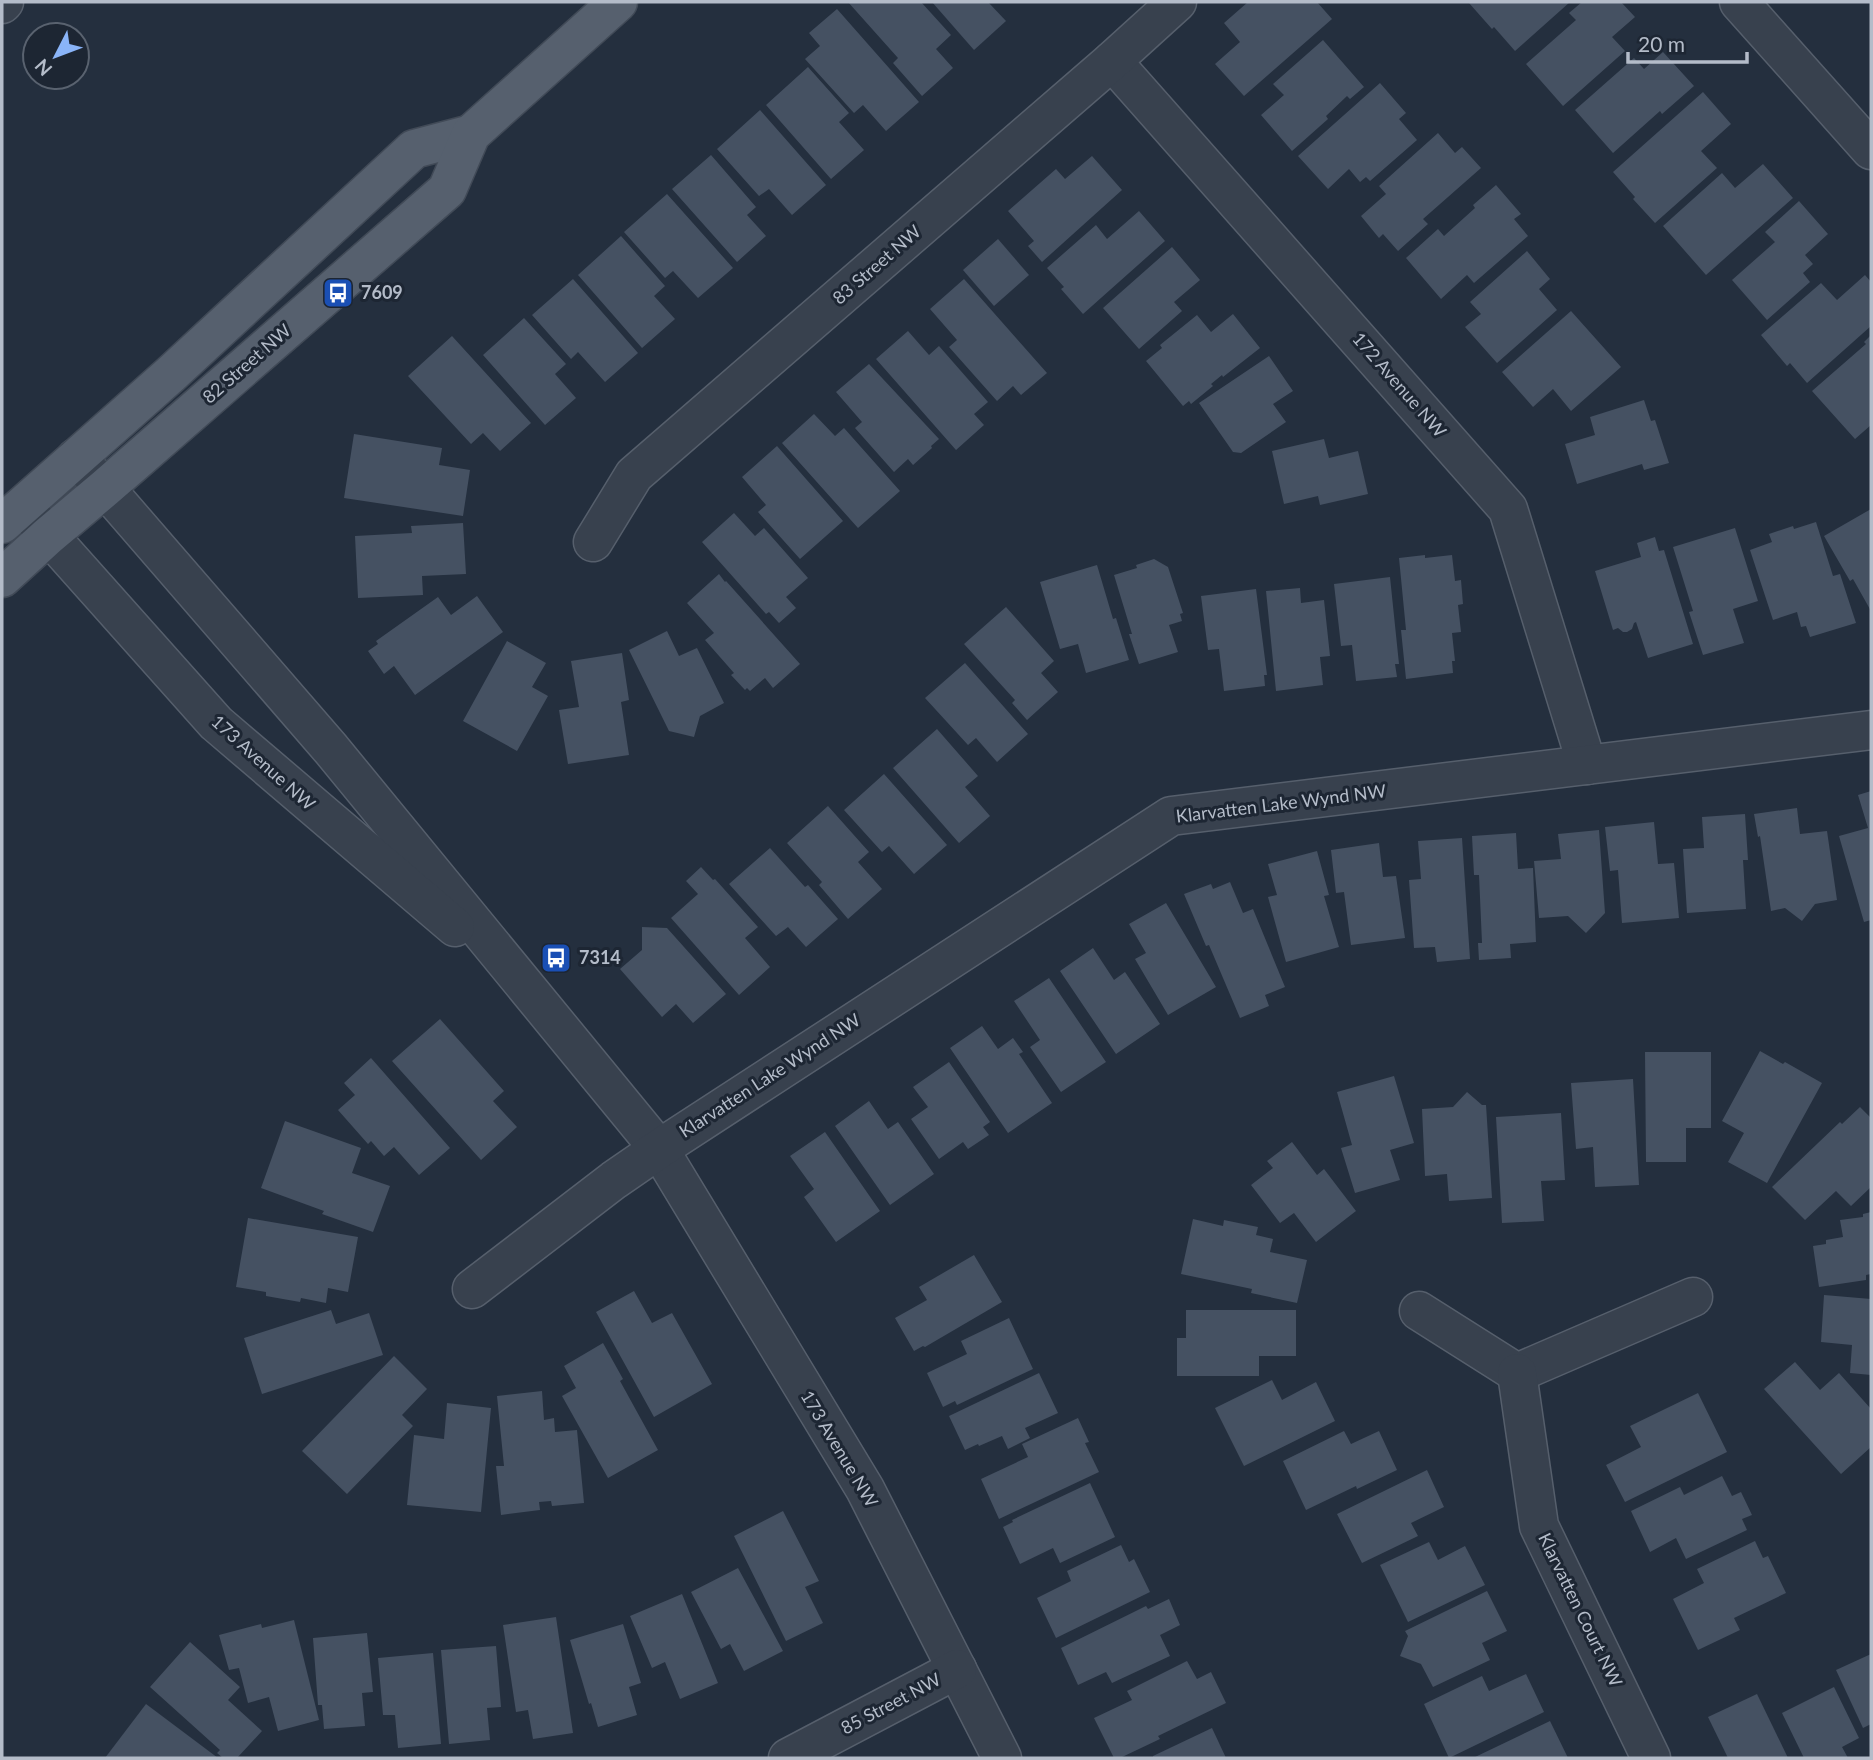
<svg xmlns="http://www.w3.org/2000/svg" width="1873" height="1760" viewBox="0 0 1873 1760" font-family="Lato,sans-serif">
<style>
.building{fill:#455162}
.lines{fill:none;stroke-linecap:round;stroke-linejoin:round}
.minor-casing{stroke:#565f6c;stroke-width:41}
.major-casing{stroke:#414a57;stroke-width:41}
.minor{stroke:#38414e;stroke-width:38}
.major{stroke:#56606e;stroke-width:38}
.labels{text-anchor:middle;stroke-width:6;stroke-linejoin:round;paint-order:stroke}
.street-label{font-size:18px;fill:#b4bcc9;stroke:#1d2633}
.poi-label{font-size:18px;font-weight:bold;fill:#b4bcc9;stroke:#1d2633;text-anchor:start}
</style>
<rect width="100%" height="100%" fill="#242f3e"/>
<!-- building -->
<g class="building">
<polygon points="848,2 921,2 951,35 936,49 953,68 922,96 893,63 898,58"/>
<polygon points="932,2 988,2 1006,21 974,50"/>
<polygon points="1248,2 1317,2 1332,19 1244,96 1215,64 1240,42 1224,23"/>
<polygon points="1470,2 1570,2 1515,51 1494,27 1492,29 1469,3"/>
<polygon points="1582,2 1621,2 1635,17 1612,37 1625,51 1563,106 1526,64 1576,20 1569,13"/>
<polygon points="837,9 919,102 886,131 863,105 854,113 805,59 820,46 809,33"/>
<polygon points="1323,40 1364,87 1350,99 1347,96 1326,116 1328,119 1292,151 1261,115 1284,95 1273,84"/>
<polygon points="1663,52 1694,86 1662,114 1660,111 1613,153 1575,110 1634,58 1644,69"/>
<polygon points="808,67 849,113 839,122 864,150 831,179 766,105"/>
<polygon points="1380,83 1406,113 1399,119 1417,140 1370,181 1366,177 1360,182 1349,169 1328,189 1298,156"/>
<polygon points="1703,92 1731,124 1701,151 1717,168 1655,223 1633,199 1635,197 1613,172"/>
<polygon points="760,110 826,185 792,215 769,189 759,196 717,149"/>
<polygon points="1438,133 1455,153 1462,147 1481,168 1423,219 1428,224 1398,251 1383,234 1379,238 1361,216 1386,194 1379,186"/>
<polygon points="711,155 756,207 747,215 766,236 737,262 672,189"/>
<polygon points="1092,156 1122,190 1042,262 1028,246 1034,241 1008,211 1056,169 1065,179"/>
<polygon points="1763,164 1793,198 1706,275 1663,226 1722,173 1735,188"/>
<polygon points="1496,185 1521,214 1514,219 1528,236 1474,283 1467,275 1441,299 1406,258 1438,229 1444,236 1475,208 1473,205"/>
<polygon points="667,194 733,268 698,298 673,271 665,278 624,232"/>
<polygon points="1799,201 1828,234 1805,255 1813,264 1803,273 1810,282 1767,320 1732,280 1775,242 1765,232"/>
<polygon points="1139,211 1165,241 1083,314 1061,289 1064,287 1047,268 1096,225 1107,239"/>
<polygon points="621,236 665,286 654,296 675,319 642,348 578,275"/>
<polygon points="998,239 1029,275 994,306 963,270"/>
<polygon points="1172,247 1200,280 1174,302 1182,311 1139,349 1103,308"/>
<polygon points="1527,251 1550,279 1539,289 1557,310 1497,363 1465,327 1481,314 1470,302"/>
<polygon points="1865,275 1871,282 1871,326 1807,383 1790,363 1787,366 1761,335 1821,283 1837,300"/>
<polygon points="573,279 638,353 605,382 578,352 571,359 532,315"/>
<polygon points="964,279 1047,373 1021,395 1013,386 997,401 949,347 957,340 930,309"/>
<polygon points="1571,311 1621,367 1571,411 1553,389 1533,407 1502,372"/>
<polygon points="1233,314 1260,348 1223,377 1222,375 1211,384 1213,386 1191,404 1189,401 1183,406 1146,361 1162,348 1160,345 1197,315 1211,332"/>
<polygon points="524,318 566,364 555,374 576,398 545,425 483,355"/>
<polygon points="908,331 929,355 939,346 988,402 974,414 984,425 956,450 876,359"/>
<polygon points="1871,335 1871,425 1855,439 1812,391 1866,344 1864,342"/>
<polygon points="452,336 531,423 500,451 483,433 471,444 408,376"/>
<polygon points="1269,356 1293,391 1273,404 1286,422 1241,453 1233,452 1199,403"/>
<polygon points="869,364 939,439 931,446 932,448 913,465 908,459 894,472 855,428 862,422 836,392"/>
<polygon points="1644,400 1651,421 1655,420 1669,463 1644,470 1642,464 1577,484 1565,444 1595,435 1590,417"/>
<polygon points="814,414 835,436 844,428 900,491 858,528 782,443"/>
<polygon points="354,434 442,448 439,465 470,470 463,516 344,498"/>
<polygon points="1324,439 1329,458 1358,451 1368,494 1320,505 1318,496 1284,504 1272,451"/>
<polygon points="777,446 843,521 800,559 758,512 766,505 742,477"/>
<polygon points="1871,509 1871,611 1853,579 1850,581 1824,536"/>
<polygon points="734,513 755,536 764,528 808,578 786,597 796,608 779,623 769,612 766,614 702,542"/>
<polygon points="1816,522 1833,576 1840,574 1856,623 1810,637 1806,626 1801,627 1797,612 1773,620 1750,550 1772,542 1769,534 1793,526 1794,529"/>
<polygon points="463,523 466,574 422,576 423,595 358,598 355,536 412,533 411,526"/>
<polygon points="1735,528 1758,601 1733,609 1744,643 1703,655 1689,612 1693,611 1673,547"/>
<polygon points="1655,537 1659,551 1664,550 1693,644 1648,658 1636,622 1634,623 1632,629 1627,632 1623,632 1618,628 1613,630 1595,571 1641,557 1637,543"/>
<polygon points="1425,555 1425,558 1452,555 1455,581 1461,580 1463,604 1458,605 1461,632 1452,633 1455,661 1452,661 1453,673 1406,679 1401,630 1406,630 1399,558"/>
<polygon points="1154,559 1168,567 1183,613 1180,614 1182,621 1169,625 1178,652 1139,664 1129,634 1132,634 1114,575 1137,568 1136,565"/>
<polygon points="1097,565 1113,619 1116,618 1129,660 1086,673 1078,644 1060,649 1040,582"/>
<polygon points="719,574 725,582 726,581 800,664 773,688 765,678 750,691 747,688 745,690 731,675 734,673 705,640 714,633 687,603"/>
<polygon points="1390,577 1399,664 1395,664 1397,677 1356,681 1352,645 1341,646 1334,584"/>
<polygon points="1300,588 1301,603 1324,600 1330,656 1320,657 1323,685 1276,691 1266,591"/>
<polygon points="1256,589 1267,675 1264,675 1265,686 1224,691 1219,649 1208,650 1201,596"/>
<polygon points="477,596 503,632 415,695 394,666 384,674 368,651 378,644 376,641 438,597 451,615"/>
<polygon points="1006,607 1054,661 1041,673 1058,692 1027,720 1012,703 1015,700 964,644"/>
<polygon points="667,631 679,656 697,648 724,703 700,716 694,737 669,731 629,650"/>
<polygon points="507,641 546,663 532,687 548,696 517,751 463,721"/>
<polygon points="622,653 629,700 621,702 629,755 568,764 559,710 579,707 571,661"/>
<polygon points="965,663 1028,734 997,762 976,738 968,745 925,698"/>
<polygon points="937,729 978,776 965,787 990,816 959,843 893,768"/>
<polygon points="884,774 947,845 914,874 889,846 882,852 844,810"/>
<polygon points="1871,791 1871,920 1864,922 1839,836 1868,828 1858,795"/>
<polygon points="828,806 869,852 858,862 882,889 848,919 819,885 822,882 787,843"/>
<polygon points="1797,808 1800,834 1827,831 1837,900 1815,904 1802,921 1785,908 1771,911 1760,836 1758,837 1754,814"/>
<polygon points="1745,814 1748,860 1743,860 1746,909 1687,913 1683,849 1704,848 1702,817"/>
<polygon points="1654,822 1658,864 1674,863 1679,918 1622,923 1618,870 1610,871 1605,827"/>
<polygon points="1599,830 1605,913 1586,933 1568,916 1539,918 1534,861 1561,859 1558,834"/>
<polygon points="1516,833 1518,869 1533,868 1536,942 1510,944 1511,958 1479,960 1478,943 1482,943 1479,875 1474,875 1472,836"/>
<polygon points="1462,838 1470,959 1437,962 1435,947 1414,948 1409,880 1421,879 1418,841"/>
<polygon points="1379,843 1383,877 1396,876 1405,938 1351,945 1344,892 1336,893 1331,850"/>
<polygon points="770,848 805,887 808,885 838,919 806,947 788,927 776,936 729,884"/>
<polygon points="1317,851 1329,895 1324,896 1339,947 1286,962 1268,897 1277,895 1268,864"/>
<polygon points="701,867 713,880 715,879 758,927 745,938 770,967 739,995 671,918 698,894 686,881"/>
<polygon points="1230,882 1243,913 1253,909 1285,987 1265,995 1269,1006 1240,1018 1209,945 1206,946 1184,894 1211,884 1213,889"/>
<polygon points="1166,903 1216,987 1168,1015 1135,959 1146,953 1129,924"/>
<polygon points="642,927 667,928 726,994 693,1023 676,1004 662,1017 620,969 642,950"/>
<polygon points="1093,948 1114,980 1125,972 1160,1024 1116,1054 1060,971"/>
<polygon points="1049,978 1106,1062 1061,1092 1030,1047 1040,1040 1014,1001"/>
<polygon points="440,1019 504,1091 493,1101 517,1127 481,1160 392,1061"/>
<polygon points="982,1026 998,1049 1013,1038 1023,1052 1019,1054 1052,1103 1008,1133 950,1048"/>
<polygon points="1760,1051 1783,1064 1785,1062 1822,1083 1767,1183 1728,1162 1744,1133 1722,1121"/>
<polygon points="1645,1052 1711,1052 1711,1128 1686,1128 1686,1162 1646,1162"/>
<polygon points="371,1058 450,1148 419,1175 394,1147 384,1156 371,1141 368,1144 338,1110 355,1095 344,1083"/>
<polygon points="949,1062 990,1122 983,1127 989,1135 968,1149 963,1142 939,1159 911,1119 928,1107 913,1087"/>
<polygon points="1394,1076 1414,1143 1390,1150 1400,1180 1355,1193 1341,1148 1352,1145 1337,1092"/>
<polygon points="1633,1079 1639,1185 1595,1187 1593,1147 1576,1149 1571,1083"/>
<polygon points="1467,1092 1482,1105 1486,1105 1492,1198 1449,1201 1447,1174 1425,1176 1422,1109 1453,1107"/>
<polygon points="869,1101 888,1129 898,1122 934,1174 890,1205 835,1126"/>
<polygon points="1860,1107 1871,1118 1871,1187 1851,1206 1836,1191 1805,1220 1772,1187 1840,1122 1842,1124"/>
<polygon points="1561,1113 1565,1180 1541,1181 1544,1221 1502,1223 1496,1117"/>
<polygon points="285,1121 361,1148 352,1173 390,1186 373,1232 322,1214 324,1211 261,1188"/>
<polygon points="825,1132 880,1211 836,1242 804,1197 814,1189 790,1156"/>
<polygon points="1292,1142 1317,1175 1324,1169 1356,1211 1316,1242 1294,1213 1280,1223 1251,1185 1273,1168 1267,1161"/>
<polygon points="1871,1212 1871,1274 1866,1275 1866,1280 1819,1287 1813,1246 1826,1244 1826,1240 1843,1237 1840,1220 1863,1217 1863,1214"/>
<polygon points="248,1218 358,1237 348,1292 328,1288 326,1303 301,1298 300,1302 266,1296 266,1292 236,1287"/>
<polygon points="1193,1219 1223,1226 1224,1220 1258,1227 1256,1235 1273,1239 1270,1252 1307,1260 1297,1303 1251,1293 1252,1289 1181,1274"/>
<polygon points="974,1255 1002,1302 925,1347 923,1346 914,1351 895,1318 927,1300 919,1287"/>
<polygon points="634,1291 652,1323 672,1313 712,1384 654,1417 596,1312"/>
<polygon points="1824,1295 1871,1299 1871,1375 1850,1373 1852,1345 1821,1342"/>
<polygon points="331,1310 336,1324 369,1313 383,1355 262,1394 244,1338"/>
<polygon points="1186,1310 1296,1310 1296,1356 1259,1356 1259,1376 1177,1376 1177,1338 1186,1338"/>
<polygon points="1009,1318 1033,1369 957,1405 955,1401 943,1407 927,1373 967,1354 961,1341"/>
<polygon points="603,1343 623,1379 620,1381 658,1450 608,1478 562,1396 576,1388 564,1366"/>
<polygon points="394,1356 427,1389 402,1415 413,1426 347,1494 302,1451"/>
<polygon points="1795,1362 1820,1390 1839,1373 1871,1409 1871,1447 1841,1474 1764,1389"/>
<polygon points="1039,1373 1058,1413 1025,1428 1030,1438 1008,1449 1002,1436 979,1446 978,1444 965,1450 949,1416"/>
<polygon points="1272,1380 1282,1400 1316,1382 1335,1421 1244,1466 1215,1408"/>
<polygon points="542,1391 544,1420 554,1418 555,1432 577,1430 584,1503 552,1506 551,1501 539,1502 540,1510 501,1515 496,1466 504,1466 497,1396"/>
<polygon points="1698,1393 1727,1452 1625,1502 1606,1465 1641,1447 1630,1426"/>
<polygon points="447,1403 491,1408 481,1512 407,1505 414,1435 444,1439"/>
<polygon points="1078,1418 1089,1442 1085,1443 1099,1472 999,1519 981,1479 1028,1457 1022,1444"/>
<polygon points="1344,1431 1351,1444 1379,1431 1397,1470 1357,1489 1356,1486 1306,1510 1283,1461"/>
<polygon points="1427,1470 1444,1507 1411,1523 1418,1536 1362,1563 1337,1514"/>
<polygon points="1722,1476 1732,1496 1741,1492 1752,1515 1742,1519 1747,1530 1686,1559 1676,1538 1650,1552 1631,1511 1680,1487 1684,1495"/>
<polygon points="1090,1483 1115,1537 1060,1563 1053,1548 1020,1564 1003,1527 1013,1522 1012,1520"/>
<polygon points="783,1511 819,1581 805,1587 823,1623 786,1641 734,1536"/>
<polygon points="1755,1541 1763,1558 1768,1556 1786,1593 1734,1618 1740,1630 1698,1650 1673,1599 1704,1583 1697,1569"/>
<polygon points="1429,1542 1438,1560 1465,1546 1485,1585 1408,1622 1380,1565"/>
<polygon points="1121,1545 1129,1562 1134,1559 1150,1592 1056,1638 1037,1598 1071,1581 1067,1571"/>
<polygon points="738,1568 783,1651 744,1671 730,1644 721,1649 691,1592"/>
<polygon points="1487,1591 1507,1631 1482,1643 1490,1660 1433,1687 1421,1664 1400,1656 1408,1636 1405,1631"/>
<polygon points="682,1594 718,1683 680,1699 665,1662 652,1668 630,1616"/>
<polygon points="1169,1599 1180,1625 1160,1635 1170,1656 1112,1683 1106,1672 1078,1685 1061,1648 1146,1606 1148,1609"/>
<polygon points="556,1617 573,1733 533,1739 528,1710 516,1712 503,1625"/>
<polygon points="294,1620 319,1720 278,1731 269,1697 248,1703 239,1668 229,1670 219,1635 261,1624 262,1628"/>
<polygon points="623,1624 641,1683 629,1687 637,1715 598,1727 591,1703 589,1704 570,1640"/>
<polygon points="367,1633 373,1692 362,1693 365,1726 324,1729 322,1705 318,1705 313,1638"/>
<polygon points="190,1642 240,1687 228,1700 262,1731 237,1758 223,1758 217,1753 220,1750 150,1687"/>
<polygon points="496,1646 501,1707 487,1708 490,1740 449,1744 441,1650"/>
<polygon points="433,1653 441,1744 398,1748 395,1715 383,1715 378,1658"/>
<polygon points="1871,1654 1871,1724 1863,1728 1836,1670"/>
<polygon points="1187,1661 1197,1679 1211,1672 1226,1703 1158,1736 1160,1739 1120,1758 1114,1758 1094,1718 1132,1700 1127,1691"/>
<polygon points="1526,1674 1544,1712 1449,1758 1424,1704 1482,1676 1489,1691"/>
<polygon points="1834,1687 1859,1738 1842,1747 1848,1758 1804,1758 1782,1713"/>
<polygon points="1757,1694 1788,1758 1728,1758 1708,1717"/>
<polygon points="146,1704 218,1758 105,1758"/>
<polygon points="1550,1721 1568,1758 1473,1758 1519,1736"/>
<polygon points="1212,1728 1226,1758 1153,1758 1153,1756"/>
</g>
<g class="lines">
<!-- minor casing -->
<g class="minor-casing">
<g id="minor">
<polyline points="1739,2 1871,150"/>
<polyline points="2,4 4,2"/>
<polyline points="1112,61 1508,509 1587,765"/>
<polyline points="76,458 105,488 331,749 659,1149 865,1489 1002,1758"/>
<polyline points="27,511 216,723 455,927"/>
<polyline points="593,542 634,475 1112,61 1177,2"/>
<polyline points="472,1289 614,1180 659,1149 1171,816 1871,730"/>
<polyline points="1419,1311 1517,1373 1693,1297"/>
<polyline points="1517,1373 1539,1526 1651,1758"/>
<polyline points="788,1758 957,1669"/>
</g>
</g>
<!-- major casing -->
<g class="major-casing">
<g id="major">
<polyline points="2,524 171,374 414,149 471,134"/>
<polyline points="2,578 48,536 105,488 447,190 471,134 618,2"/>
</g>
</g>
<!-- minor -->
<use href="#minor" class="minor"/>
<!-- major -->
<use href="#major" class="major"/>
</g>
<!-- icons -->
<defs>
<g id="bus-square" transform="scale(1.575)"><rect x="-9" y="-9" width="18" height="18" rx="4" fill="#1a4fb4" stroke="#1d2633"/><path d="M-5-6H5V4H4V6H2V4H-2V6H-4V4H-5ZM-3.5-4V0h7V-4ZM-3.5 1.2v1.5H-2V1.2ZM2 1.2v1.5H3.5V1.2Z" fill="#fff"/></g>
</defs>
<g fill-rule="evenodd">
<use href="#bus-square" x="338" y="293"/>
<use href="#bus-square" x="556" y="958"/>
</g>
<g class="labels">
<!-- street labels -->
<g class="street-label">
<text transform="translate(877 265) rotate(-41)" y="6">83 Street NW</text>
<text transform="translate(247 364) rotate(-41)" y="6">82 Street NW</text>
<text transform="translate(1399 385) rotate(49)" y="6">172 Avenue NW</text>
<text transform="translate(263 763) rotate(42)" y="6">173 Avenue NW</text>
<text transform="translate(1281 804) rotate(-7)" y="6">Klarvatten Lake Wynd NW</text>
<text transform="translate(770 1076) rotate(-33)" y="6">Klarvatten Lake Wynd NW</text>
<text transform="translate(839 1449) rotate(59)" y="6">173 Avenue NW</text>
<text transform="translate(1580 1610) rotate(64)" y="6">Klarvatten Court NW</text>
<text transform="translate(891 1704) rotate(-28)" y="6">85 Street NW</text>
</g>
<!-- poi labels -->
<g class="poi-label">
<text x="361" y="299">7609</text>
<text x="579" y="964">7314</text>
</g>
</g>
<!-- border -->
<rect width="1873" height="1760" fill="none" stroke="#b4bcc9" stroke-width="7"/>
<!-- north arrow -->
<g transform="translate(56 56) rotate(228)"><circle r="33" fill="#1d2633" stroke="#59626f" stroke-width="2"/>
<path d="M0-5L12 26L0 18L-12 26Z" fill="#8ab4f8"/>
<text y="-10" font-size="19" font-weight="bold" text-anchor="middle" fill="#b4bcc9">N</text>
</g>
<!-- scale -->
<path d="M1628 52v10h119v-10" fill="none" stroke="#b4bcc9" stroke-width="3.5"/>
<text x="1638" y="52" font-size="21" fill="#b4bcc9" stroke="#1d2633" stroke-width="5" paint-order="stroke">20 m</text>
</svg>
